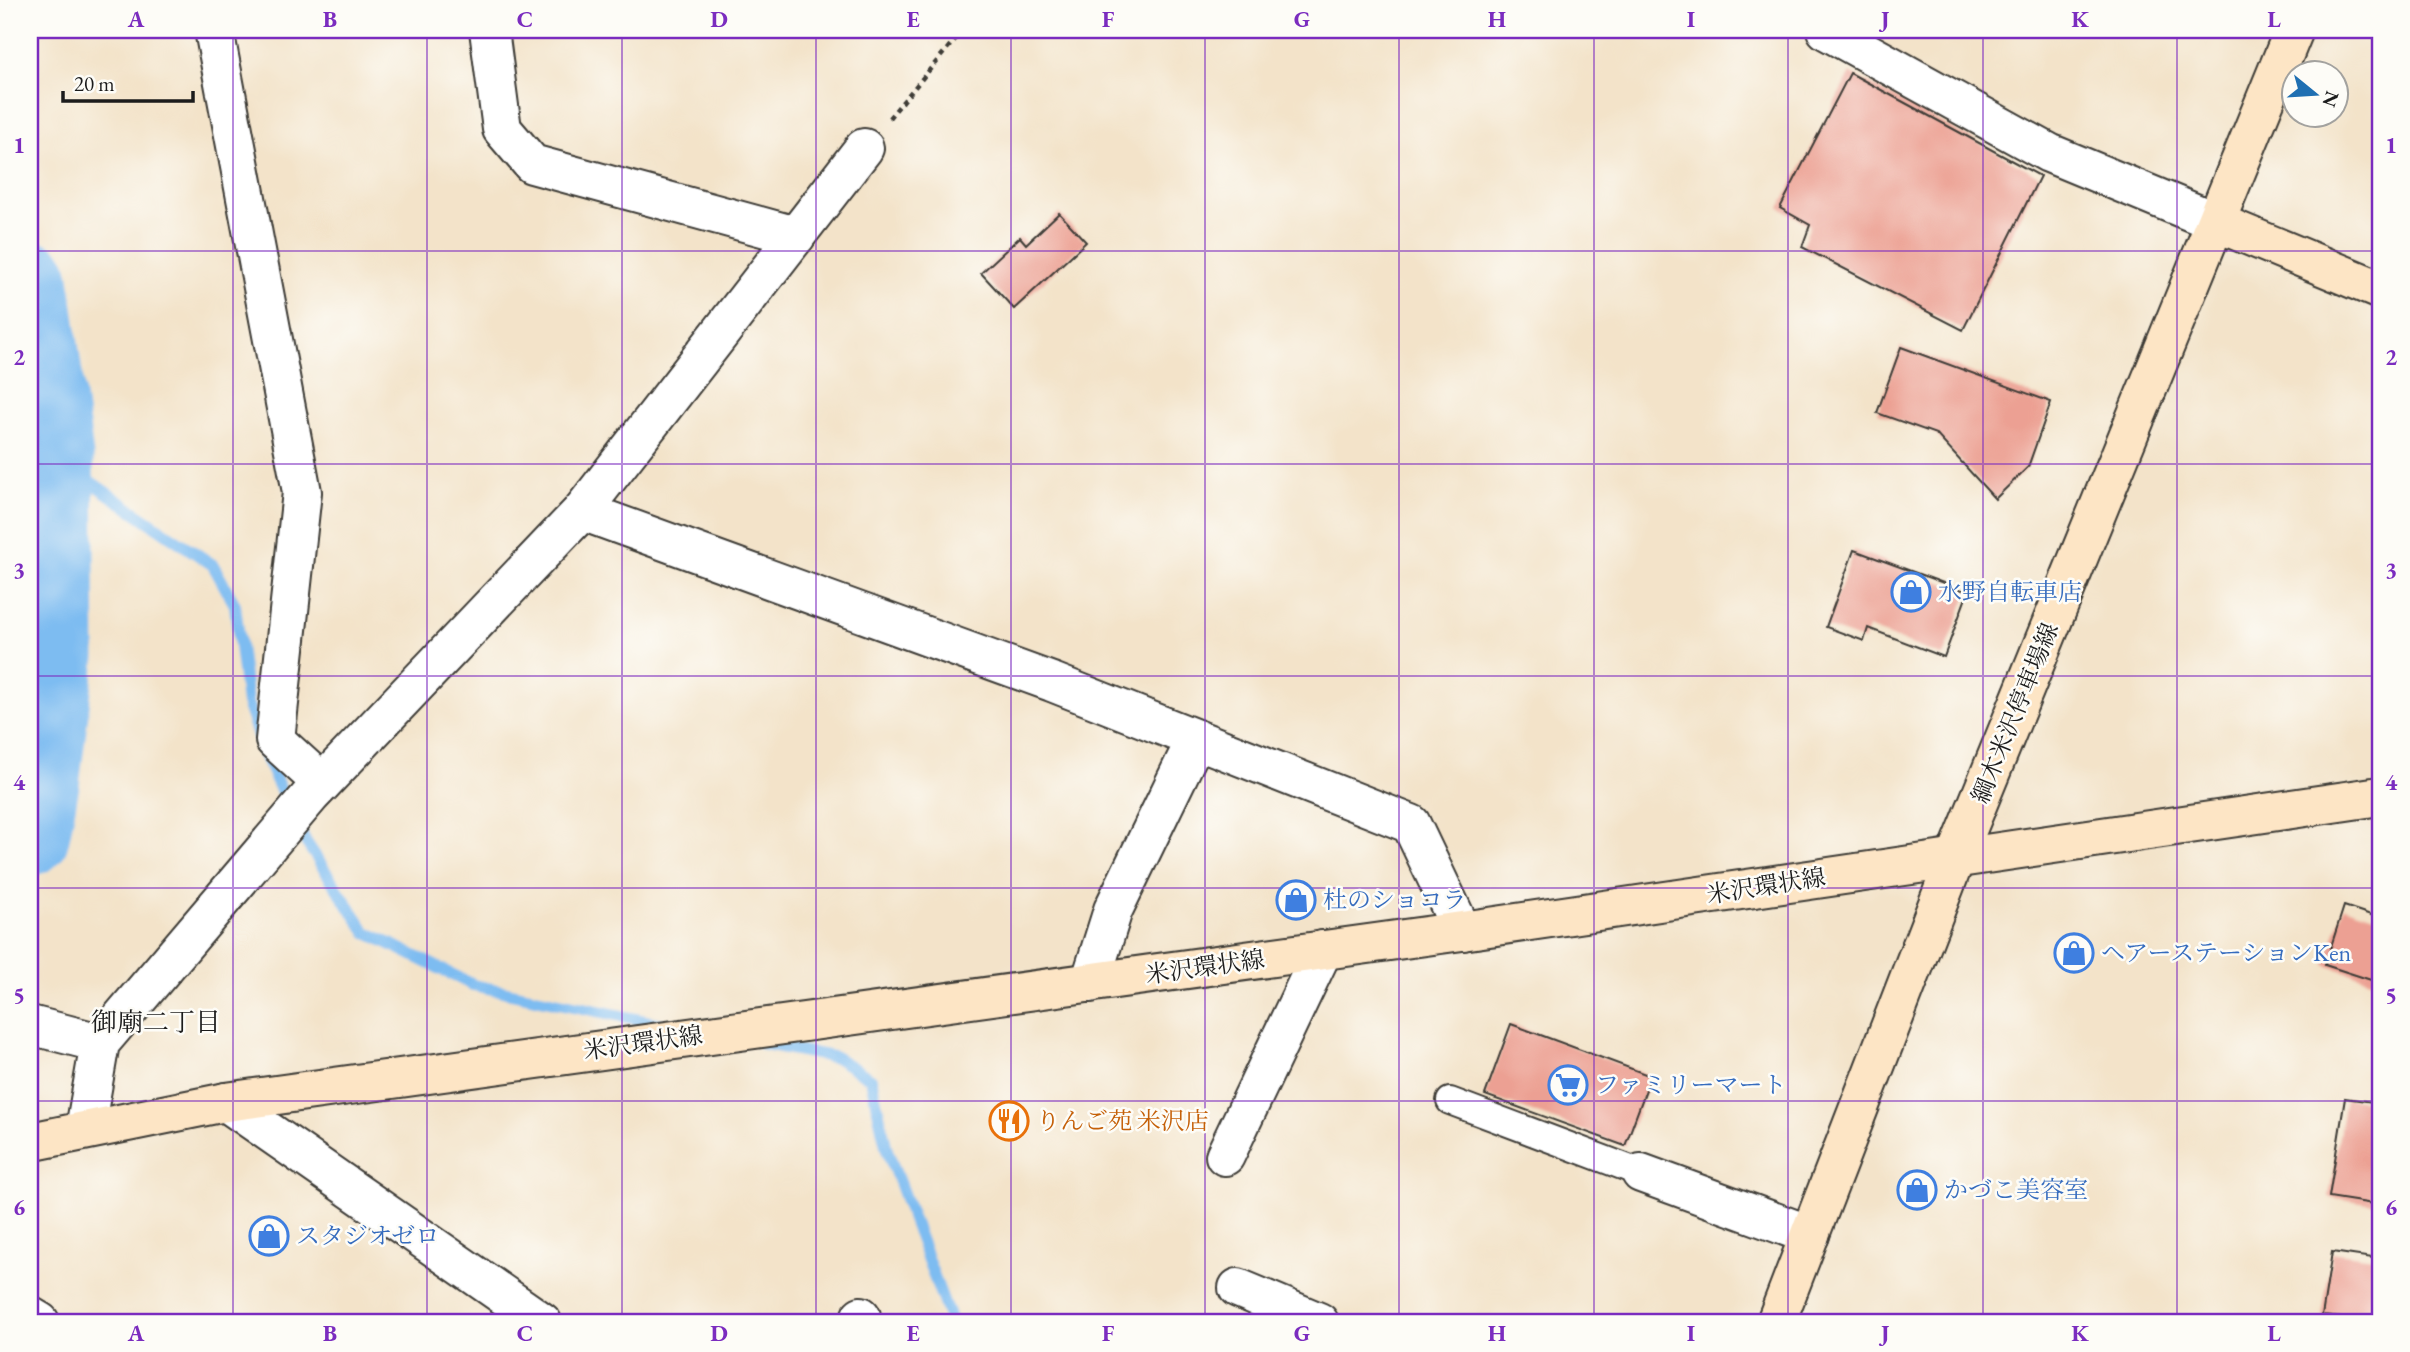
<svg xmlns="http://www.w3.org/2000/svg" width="2410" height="1352" viewBox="0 0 2410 1352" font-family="'EB Garamond','Noto Serif JP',serif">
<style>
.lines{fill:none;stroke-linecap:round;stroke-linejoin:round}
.stream{stroke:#7dbcf1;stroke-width:12}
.river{stroke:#7dbcf1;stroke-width:79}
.building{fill:#eca093}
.lane-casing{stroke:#3c3a36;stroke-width:30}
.street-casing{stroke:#3c3a36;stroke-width:42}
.secondary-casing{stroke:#3c3a36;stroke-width:42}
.path{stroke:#3c3a36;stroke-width:4.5;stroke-dasharray:5 5;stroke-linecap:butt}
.lane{stroke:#fff;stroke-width:26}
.street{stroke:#fff;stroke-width:38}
.secondary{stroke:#fde5c5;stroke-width:38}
.grid{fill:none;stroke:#7b2cbf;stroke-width:2;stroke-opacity:0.55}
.labels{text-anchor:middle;stroke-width:5;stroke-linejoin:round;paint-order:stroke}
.shop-label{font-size:24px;fill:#366cbe;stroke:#fdfcf7;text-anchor:start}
.street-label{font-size:24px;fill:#1c1c1c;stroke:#fdfcf7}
.food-label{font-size:24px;fill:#c56008;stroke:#fdfcf7;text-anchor:start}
.neighbourhood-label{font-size:26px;fill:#1c1c1c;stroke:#fdfcf7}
.neatline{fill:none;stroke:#7b2cbf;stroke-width:2.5}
.grid-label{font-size:23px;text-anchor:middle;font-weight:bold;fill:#7b2cbf}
</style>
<rect width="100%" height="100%" fill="#fdfcf7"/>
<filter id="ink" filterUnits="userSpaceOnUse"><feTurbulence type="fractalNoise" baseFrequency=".0143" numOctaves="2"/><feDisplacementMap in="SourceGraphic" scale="14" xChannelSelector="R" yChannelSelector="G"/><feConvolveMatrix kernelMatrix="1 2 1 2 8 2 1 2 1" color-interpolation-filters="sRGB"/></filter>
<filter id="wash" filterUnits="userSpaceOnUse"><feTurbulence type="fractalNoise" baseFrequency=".00686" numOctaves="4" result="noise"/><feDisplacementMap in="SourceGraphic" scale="28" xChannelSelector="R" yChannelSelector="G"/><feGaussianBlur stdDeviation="1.57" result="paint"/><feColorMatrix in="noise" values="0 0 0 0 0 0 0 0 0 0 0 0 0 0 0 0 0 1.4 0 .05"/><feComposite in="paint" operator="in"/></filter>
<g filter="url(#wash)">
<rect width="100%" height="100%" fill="#f3e3c9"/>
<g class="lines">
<!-- stream -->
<g class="stream">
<polyline points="54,457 213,565 235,605 247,703 266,759 306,842 366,932 473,985 670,1026"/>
<polyline points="760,1043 837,1058 871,1079 887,1150 951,1322"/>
</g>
<!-- river -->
<polyline class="river" points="30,279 54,457 56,656 40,783 30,836"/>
</g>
<g id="blocks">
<!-- building -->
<g class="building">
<polygon points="1850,73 2040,176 1963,330 1802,247 1810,225 1780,208"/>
<polygon points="1059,213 1086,242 1014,309 981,273 1020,237 1026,244"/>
<polygon points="1901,347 2051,402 2028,467 1995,499 1936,434 1877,413"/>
<polygon points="1854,550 1968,592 1944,657 1868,628 1864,641 1826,627"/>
<polygon points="2344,906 2380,918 2380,961 2374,981 2325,965"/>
<polygon points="1511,1024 1651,1076 1625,1146 1485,1095"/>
<polygon points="2345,1098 2380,1103 2380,1205 2329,1197"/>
<polygon points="2332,1252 2380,1259 2380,1322 2322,1316"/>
</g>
</g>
</g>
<g filter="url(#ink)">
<use href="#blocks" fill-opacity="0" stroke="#3c3a36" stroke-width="2"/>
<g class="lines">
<!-- lane casing -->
<g class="lane-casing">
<polyline id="lane" points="1450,1101 1641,1173"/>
</g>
<!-- street casing -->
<g class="street-casing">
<g id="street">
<polyline points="214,30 302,492 275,740 322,783"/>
<polyline points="489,30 502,129 532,164 796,236"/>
<polyline points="1826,30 2049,153 2216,222"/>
<polyline points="582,511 1052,682 1411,824 1462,931"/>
<polyline points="1090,983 1113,910 1196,739"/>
<polyline points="30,1025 100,1043"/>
<polyline points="226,1102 542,1322"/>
<polyline points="85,1129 100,1043 311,795 582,511 864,148"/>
<polyline points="1225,1156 1323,950"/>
<polyline points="1641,1173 1810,1235"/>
<polyline points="1238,1288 1319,1322"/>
<polyline points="30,1316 40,1322"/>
<polyline points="859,1322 861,1316"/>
</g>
</g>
<!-- secondary casing -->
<g class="secondary-casing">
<g id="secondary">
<polyline points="2216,222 2380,290"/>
<polyline points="30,1142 226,1102 1462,931 2380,796"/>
<polyline points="1776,1322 1956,857 2294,30"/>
</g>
</g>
<!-- path -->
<polyline class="path" points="889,118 963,30"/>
<!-- lane -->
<use href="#lane" class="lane"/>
<!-- street -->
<use href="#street" class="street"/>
<!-- secondary -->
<use href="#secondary" class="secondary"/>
</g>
</g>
<!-- grid -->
<path class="grid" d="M233 30V1322M427 30V1322M622 30V1322M816 30V1322M1011 30V1322M1205 30V1322M1399 30V1322M1594 30V1322M1788 30V1322M1983 30V1322M2177 30V1322M30 251H2380M30 464H2380M30 676H2380M30 888H2380M30 1101H2380"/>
<!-- icons -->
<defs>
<g id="shop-ring" transform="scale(2.0125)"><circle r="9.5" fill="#fdfcf7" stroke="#3f7fe0" stroke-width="1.5"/><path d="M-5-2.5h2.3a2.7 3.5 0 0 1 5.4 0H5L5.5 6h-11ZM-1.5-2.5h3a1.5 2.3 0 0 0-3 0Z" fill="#3f7fe0"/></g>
<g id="supermarket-ring" transform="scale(2.0125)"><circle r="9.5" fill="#fdfcf7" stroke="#3f7fe0" stroke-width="1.5"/><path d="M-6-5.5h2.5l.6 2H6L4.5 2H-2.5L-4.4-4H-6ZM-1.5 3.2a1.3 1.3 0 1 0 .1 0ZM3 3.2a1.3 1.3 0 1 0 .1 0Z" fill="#3f7fe0"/></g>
<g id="restaurant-ring" transform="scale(2.0125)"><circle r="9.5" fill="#fdfcf7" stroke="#e8710a" stroke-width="1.5"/><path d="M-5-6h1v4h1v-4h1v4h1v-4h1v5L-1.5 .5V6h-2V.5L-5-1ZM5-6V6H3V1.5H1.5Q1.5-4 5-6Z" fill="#e8710a"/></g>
</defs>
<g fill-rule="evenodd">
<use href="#shop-ring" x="1911" y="592"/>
<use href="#shop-ring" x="1296" y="900"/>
<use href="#shop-ring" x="2074" y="953"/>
<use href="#supermarket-ring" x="1568" y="1085"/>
<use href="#restaurant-ring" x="1009" y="1121"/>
<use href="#shop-ring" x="1917" y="1190"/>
<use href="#shop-ring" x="269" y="1236"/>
</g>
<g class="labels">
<!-- shop labels -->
<g class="shop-label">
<text x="1938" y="600">水野自転車店</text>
<text x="1323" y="908">杜のショコラ</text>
<text x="2101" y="961">ヘアーステーションKen</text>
<text x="1595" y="1093">ファミリーマート</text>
<text x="1944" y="1198">かづこ美容室</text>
<text x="296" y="1244">スタジオゼロ</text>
</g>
<!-- street labels -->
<g class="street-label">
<text transform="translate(2015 713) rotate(-68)" y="8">綱木米沢停車場線</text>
<text transform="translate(1766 886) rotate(-9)" y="8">米沢環状線</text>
<text transform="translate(1205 967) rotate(-8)" y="8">米沢環状線</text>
<text transform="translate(643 1043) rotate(-8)" y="8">米沢環状線</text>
</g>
<!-- food labels -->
<g class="food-label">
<text x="1036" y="1129">りんご苑 米沢店</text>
</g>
<!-- neighbourhood labels -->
<g class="neighbourhood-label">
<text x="156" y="1031">御廟二丁目</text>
</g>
</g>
<!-- margin -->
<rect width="2410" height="1352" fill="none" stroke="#fdfcf7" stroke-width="77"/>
<!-- north arrow -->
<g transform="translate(2315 94) rotate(108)"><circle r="33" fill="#fdfcf7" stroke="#a3a29f" stroke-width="2"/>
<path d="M0-5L12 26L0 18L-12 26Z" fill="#1f6fb2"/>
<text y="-10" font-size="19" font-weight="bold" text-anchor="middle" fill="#1c1c1c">N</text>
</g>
<!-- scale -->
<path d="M63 91v10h130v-10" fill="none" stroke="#1c1c1c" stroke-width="3.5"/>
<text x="74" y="91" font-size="21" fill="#1c1c1c" stroke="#fdfcf7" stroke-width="5" paint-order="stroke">20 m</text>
<rect x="38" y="38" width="2334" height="1276" class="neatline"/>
<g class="grid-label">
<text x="136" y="27">A</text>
<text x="330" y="27">B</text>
<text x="525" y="27">C</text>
<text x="719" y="27">D</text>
<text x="913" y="27">E</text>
<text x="1108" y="27">F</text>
<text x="1302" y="27">G</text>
<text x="1497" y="27">H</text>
<text x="1691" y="27">I</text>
<text x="1885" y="27">J</text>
<text x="2080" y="27">K</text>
<text x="2274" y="27">L</text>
<text x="19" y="153">1</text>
<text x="2391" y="153">1</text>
<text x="19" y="365">2</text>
<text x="2391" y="365">2</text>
<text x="19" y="578">3</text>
<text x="2391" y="578">3</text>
<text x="19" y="790">4</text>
<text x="2391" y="790">4</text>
<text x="19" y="1003">5</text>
<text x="2391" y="1003">5</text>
<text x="19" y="1215">6</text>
<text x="2391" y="1215">6</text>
<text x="136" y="1341">A</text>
<text x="330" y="1341">B</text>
<text x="525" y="1341">C</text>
<text x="719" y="1341">D</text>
<text x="913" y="1341">E</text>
<text x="1108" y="1341">F</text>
<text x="1302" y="1341">G</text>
<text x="1497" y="1341">H</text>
<text x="1691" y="1341">I</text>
<text x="1885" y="1341">J</text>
<text x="2080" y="1341">K</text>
<text x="2274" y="1341">L</text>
</g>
</svg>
